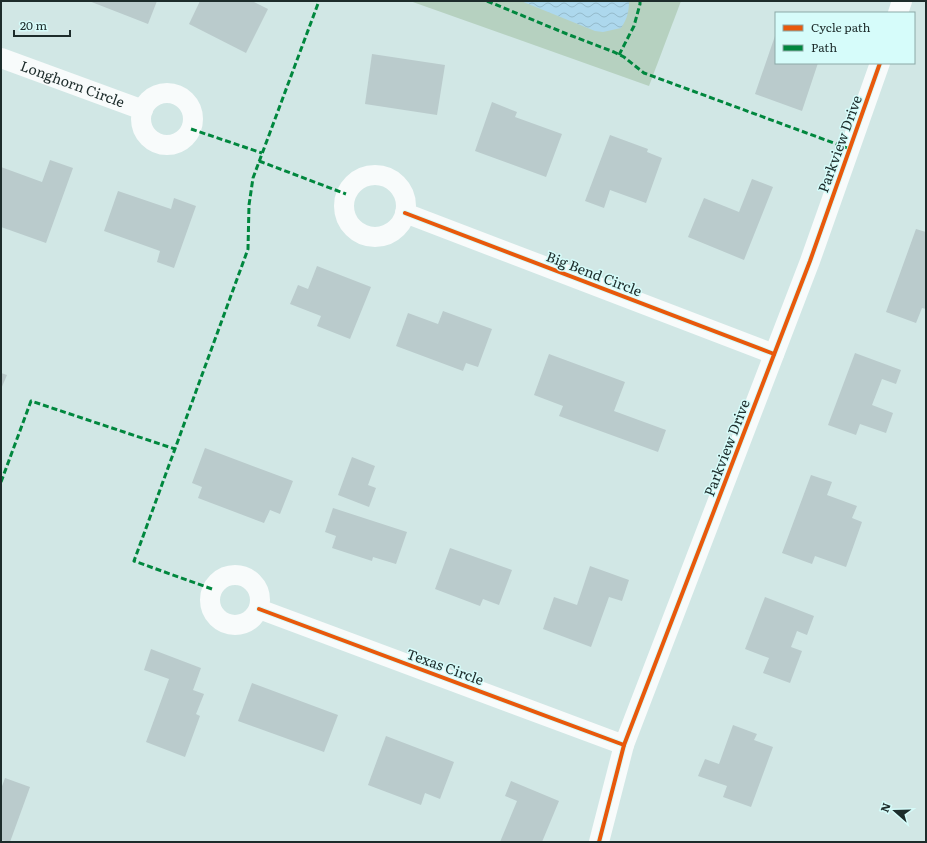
<svg xmlns="http://www.w3.org/2000/svg" width="927" height="843" viewBox="0 0 927 843" font-family="Literata,serif">
<style>
.park{fill:#b6d1c0}
.water{fill:url(#water-waves)}
.building{fill:#bacbcc}
.lines{fill:none;stroke-linecap:round;stroke-linejoin:round}
.street{stroke:#f8fbfb;stroke-width:20}
.quiet{stroke:#00873e;stroke-width:3;stroke-dasharray:6 3;stroke-linecap:butt}
.cycleway-casing{stroke:#d6fcfa;stroke-width:6}
.cycleway{stroke:#e8590c;stroke-width:4}
.labels{text-anchor:middle;stroke-width:3;stroke-linejoin:round;paint-order:stroke}
.street-label{font-size:14px;fill:#1d2c2b;stroke:#d6fcfa}
</style>
<defs>
<pattern id="water-waves" width="16" height="10" patternUnits="userSpaceOnUse"><rect width="16" height="10" fill="#add8ed"/><path d="M0 5q4-4 8 0t8 0" fill="none" stroke="#94bacb"/></pattern>
</defs>
<rect width="100%" height="100%" fill="#d1e7e5"/>
<!-- park -->
<polygon class="park" points="410,1 681,1 649,86"/>
<!-- water -->
<path class="water" d="M521 1H629C629 12 627 19 621 28L603 32 595 31Z"/>
<!-- building -->
<g class="building">
<polygon points="89,1 157,1 148,24"/>
<polygon points="200,1 252,1 268,9 246,53 189,24"/>
<polygon points="776,33 776,63 818,63 802,111 755,94"/>
<polygon points="372,54 445,65 437,115 365,104"/>
<polygon points="492,102 517,112 515,117 562,134 546,177 475,151"/>
<polygon points="610,135 648,149 647,152 662,158 646,203 610,190 604,208 585,201"/>
<polygon points="50,160 73,168 46,243 1,227 1,167 42,182"/>
<polygon points="752,179 773,187 744,260 688,237 704,198 739,212"/>
<polygon points="118,191 171,209 174,198 196,206 174,268 157,262 160,251 104,231"/>
<polygon points="916,229 926,232 926,309 922,308 916,323 886,312"/>
<polygon points="317,266 371,287 350,339 317,326 321,316 290,304 298,285 308,289"/>
<polygon points="443,311 492,329 478,367 466,363 463,371 396,346 408,313 438,324"/>
<polygon points="855,353 901,370 896,384 882,379 872,405 893,413 886,433 860,424 856,435 828,425"/>
<polygon points="549,354 625,382 614,411 666,430 658,452 559,416 563,406 534,395"/>
<polygon points="1,373 7,375 1,389"/>
<polygon points="205,448 293,481 280,514 270,510 264,523 198,498 202,487 192,483"/>
<polygon points="352,457 375,466 368,485 376,488 369,507 338,495"/>
<polygon points="811,475 832,482 827,495 857,506 852,518 862,522 846,567 815,556 812,564 782,553"/>
<polygon points="333,508 407,532 396,564 373,557 372,561 332,548 336,536 325,532"/>
<polygon points="450,548 512,570 499,605 483,599 480,606 435,589"/>
<polygon points="590,566 629,580 622,601 609,597 591,647 543,629 554,597 577,605"/>
<polygon points="765,597 814,616 807,635 797,631 791,647 802,651 790,683 763,673 769,658 745,649"/>
<polygon points="151,649 201,668 193,690 204,694 196,714 200,716 185,757 146,742 169,679 144,670"/>
<polygon points="252,683 338,715 324,752 238,721"/>
<polygon points="733,725 757,734 754,740 773,747 751,807 723,797 727,786 698,776 705,759 719,764"/>
<polygon points="386,736 454,762 440,799 425,793 421,805 368,785"/>
<polygon points="5,778 30,787 10,842 1,840 1,789"/>
<polygon points="511,781 559,801 542,842 500,842 517,801 505,796"/>
</g>
<g class="lines">
<!-- street -->
<g class="street">
<polyline points="898,13 902,1"/>
<path id="s1" d="M1 58 143 110"/>
<circle cx="167" cy="119" r="26"/>
<circle cx="375" cy="206" r="31"/>
<polyline points="405,213 774,354"/>
<circle cx="235" cy="600" r="25"/>
<polyline points="259,609 624,745"/>
<polyline points="599,842 624,745 810,261 880,63"/>
</g>
<!-- quiet -->
<g class="quiet">
<polyline points="487,1 567,34 614,52 624,57 644,73 850,149"/>
<polyline points="619,55 634,26 640,4 640,1"/>
<polyline points="191,129 262,153"/>
<polyline points="259,161 346,194"/>
<polyline points="1,482 31,401 175,449"/>
<polyline points="212,589 134,561 248,249 249,205 253,178 319,1"/>
</g>
<!-- cycleway casing -->
<g class="cycleway-casing">
<g id="cycleway">
<polyline points="405,213 774,354"/>
<polyline points="259,609 624,745"/>
<polyline points="599,842 624,745 810,261 880,63"/>
</g>
</g>
<!-- cycleway -->
<use href="#cycleway" class="cycleway"/>
</g>
<g class="labels">
<!-- street labels -->
<g class="street-label">
<text dy="5" stroke="none"><textPath href="#s1" startOffset="76">Longhorn Circle</textPath></text>
<text transform="translate(840 144) rotate(-70)" y="5">Parkview Drive</text>
<text transform="translate(594 274) rotate(21)" y="5">Big Bend Circle</text>
<text transform="translate(727 448) rotate(-69)" y="5">Parkview Drive</text>
<text transform="translate(445 667) rotate(20)" y="5">Texas Circle</text>
</g>
</g>
<!-- border -->
<rect width="927" height="843" fill="none" stroke="#1d2c2b" stroke-width="4"/>
<!-- legend -->
<rect x="775" y="12" width="140" height="52" fill="#d6fcfa" stroke="#8ca9a7"/>
<rect x="783" y="25" width="20" height="6" fill="#e8590c" stroke="#8ca9a7"/>
<text x="811" y="32" font-size="12" fill="#1d2c2b">Cycle path</text>
<rect x="783" y="45" width="20" height="6" fill="#00873e" stroke="#8ca9a7"/>
<text x="811" y="52" font-size="12" fill="#1d2c2b">Path</text>
<!-- north arrow -->
<g transform="translate(895 811) rotate(290)" stroke="#d6fcfa" stroke-width="3" paint-order="stroke">
<path d="M0-3L7 15L0 10L-7 15Z" fill="#1d2c2b"/>
<text y="-6" font-size="11" font-weight="bold" text-anchor="middle" fill="#1d2c2b">N</text>
</g>
<!-- scale -->
<path d="M14 30v6h56v-6" fill="none" stroke="#1d2c2b" stroke-width="2"/>
<text x="20" y="30" font-size="12" fill="#1d2c2b" stroke="#d6fcfa" stroke-width="3" paint-order="stroke">20 m</text>
</svg>
